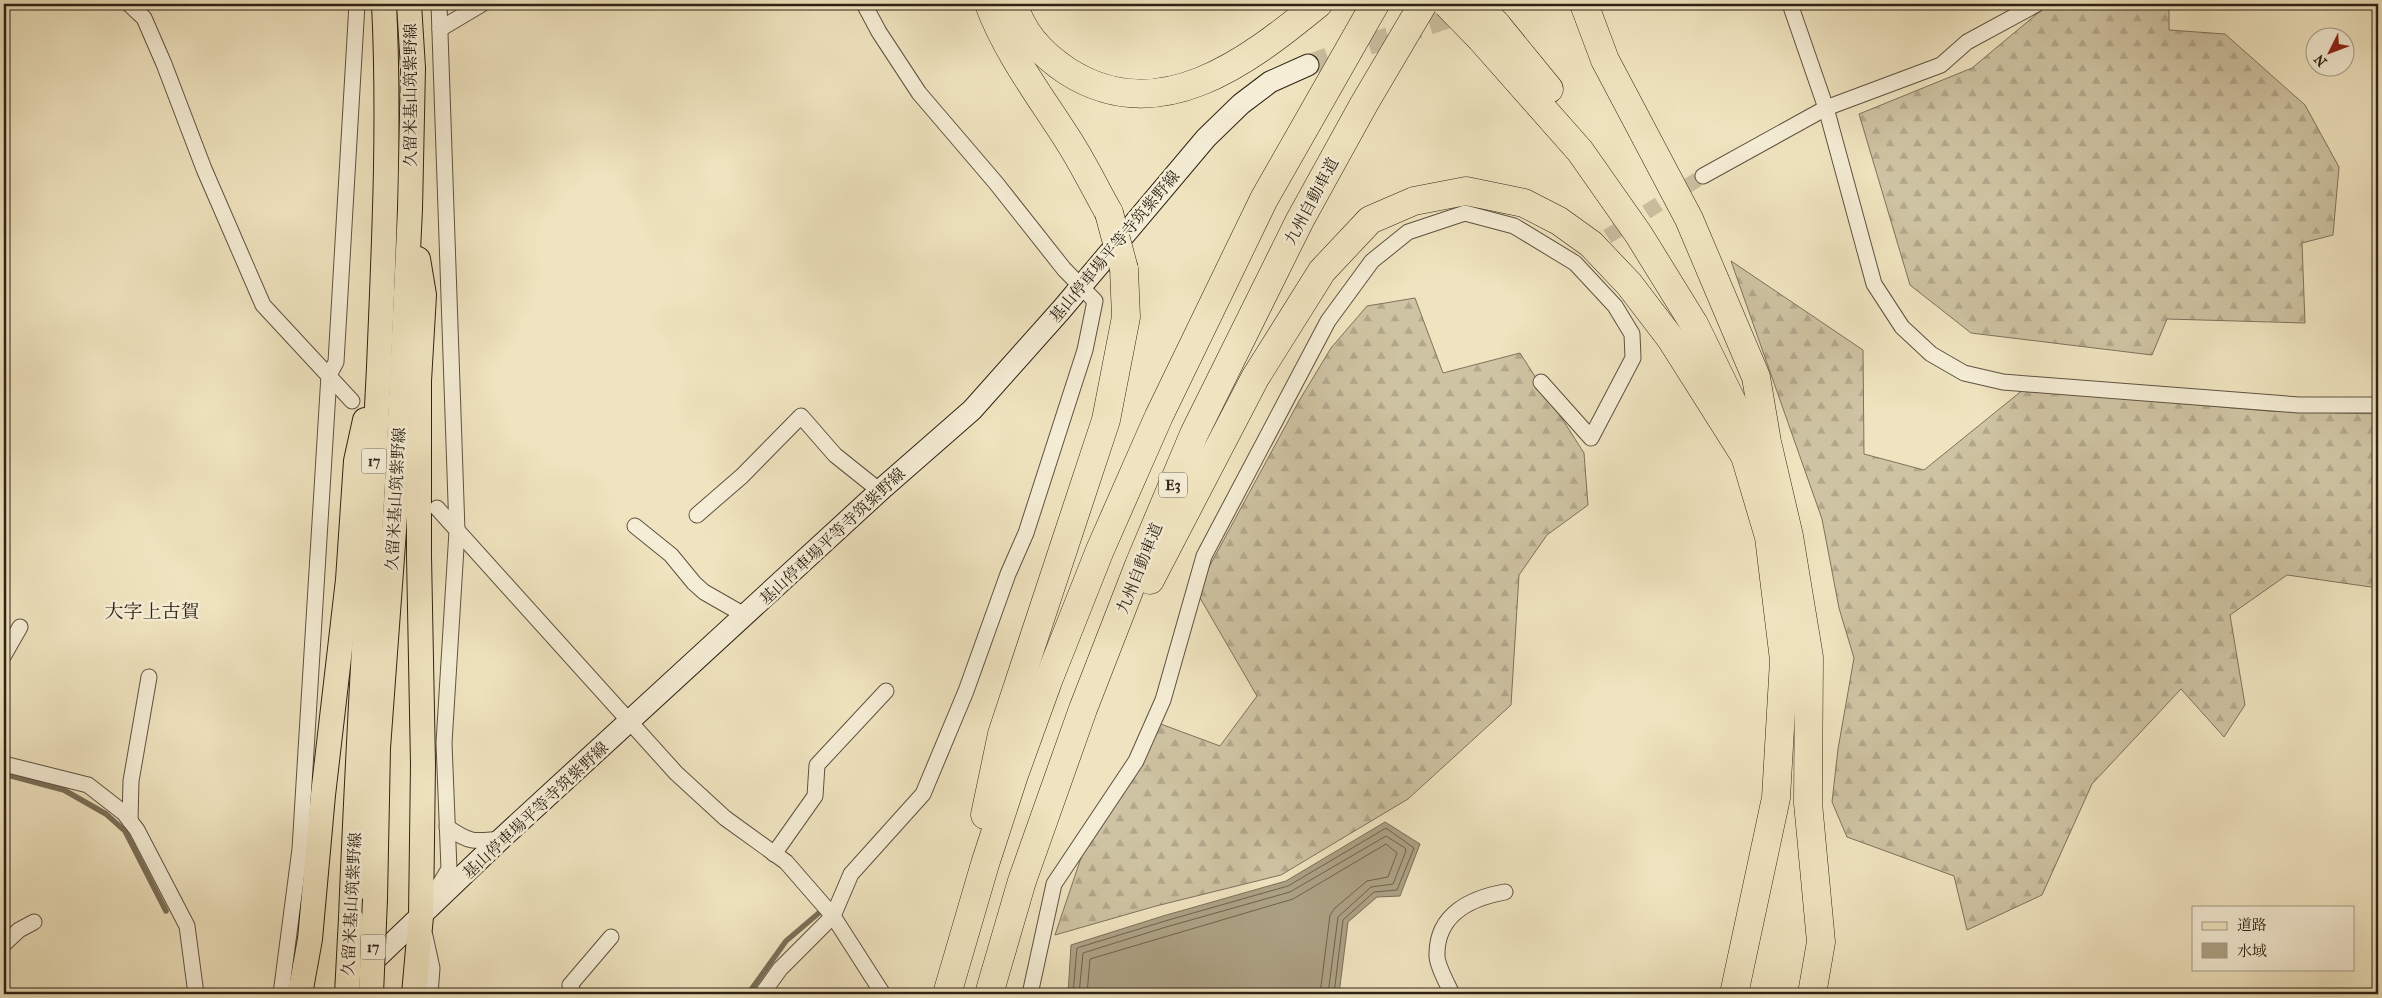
<svg xmlns="http://www.w3.org/2000/svg" width="2382" height="998" viewBox="0 0 2382 998" font-family="'IM FELL French Canon','Noto Serif JP',serif">
<style>
.forest{fill:url(#forest-firs);stroke:#7e725c}
.water{fill:#ada285;stroke:#7a6f58}
.lines{fill:none;stroke-linecap:round;stroke-linejoin:round}
.shore{stroke:#6d624d;stroke-width:1}
.stream{stroke:#7a6f58;stroke-width:5.5}
.street-tunnel{stroke:#c8bd9d;stroke-width:15;stroke-dasharray:15 8;stroke-linecap:butt}
.secondary-tunnel{stroke:#c8bd9d;stroke-width:21;stroke-dasharray:21 11;stroke-linecap:butt}
.street-casing{stroke:#5e5240;stroke-width:17}
.secondary-casing{stroke:#2d2215;stroke-width:23}
.primary-casing{stroke:#2d2215;stroke-width:26}
.highway-casing{stroke:#2d2215;stroke-width:29}
.street{stroke:#f5edd5;stroke-width:15}
.secondary{stroke:#f5edd5;stroke-width:21}
.primary{stroke:#efe4bf;stroke-width:24}
.highway{stroke:#efe4bf;stroke-width:28}
.primary-bridge-casing{stroke:#2d2215;stroke-width:26;stroke-linecap:butt}
.highway-bridge-casing{stroke:#2d2215;stroke-width:29;stroke-linecap:butt}
.primary-bridge{stroke:#efe4bf;stroke-width:24}
.highway-bridge{stroke:#efe4bf;stroke-width:28}
.labels{text-anchor:middle;stroke-width:5;stroke-linejoin:round;paint-order:stroke}
.shield{fill:#f5edd5;stroke:#695f4f;stroke-width:1}
.shield-label{font-size:15px;font-weight:bold;fill:#2d2215}
.street-label{font-size:16px;fill:#2d2215;stroke:#f5edd5}
.quarter-label{font-size:19px;fill:#2d2215;stroke:#f5edd5}
</style>
<defs>
<pattern id="forest-firs" width="22" height="20" patternUnits="userSpaceOnUse" patternTransform="scale(1.25)"><rect width="22" height="20" fill="#cec3a2"/><path d="M5 1l3.5 6h-7zM16 11l3.5 6h-7z" fill="#b1a78b"/></pattern>
</defs>
<rect width="100%" height="100%" fill="#efe4bf"/>
<filter id="stains"><feTurbulence type="fractalNoise" baseFrequency=".004" numOctaves="4"/><feColorMatrix values="0 0 0 0 .2 0 0 0 0 .09 0 0 0 0 .02 0 0 0 .5 -.17"/></filter>
<radialGradient id="worn" r=".72"><stop offset=".6" stop-color="#630" stop-opacity="0"/><stop offset="1" stop-color="#630" stop-opacity=".3"/></radialGradient>
<!-- forest -->
<g class="forest">
<polygon points="2081,4 2169,4 2169,30 2225,34 2305,105 2339,167 2333,235 2302,243 2305,323 2167,319 2152,355 1971,333 1910,285 1859,114 1972,68 2044,8"/>
<polygon points="1731,261 1863,350 1864,454 1924,470 2024,389 2269,411 2378,414 2378,588 2287,575 2230,615 2245,705 2224,737 2181,689 2092,784 2042,895 1967,930 1954,876 1847,837 1832,802 1838,749 1854,658 1839,608 1822,519"/>
<polygon points="1415,298 1443,373 1520,353 1584,453 1588,505 1547,535 1519,575 1511,705 1408,799 1281,875 1156,906 1055,935 1086,843 1158,723 1220,746 1257,696 1196,591 1299,401 1331,348 1367,306"/>
</g>
<!-- water -->
<polygon class="water" points="1385,822 1420,844 1400,896 1377,897 1348,922 1339,994 1068,994 1071,945 1163,916 1286,881"/>
<g class="lines">
<!-- shore -->
<g class="shore">
<polyline points="1073,994 1077,948 1165,921 1288,886 1386,828 1414,848 1397,890 1374,892 1343,920 1334,994"/>
<polyline points="1079,994 1083,953 1166,927 1290,892 1386,836 1405,848 1406,851 1393,884 1371,887 1338,917 1328,994"/>
<polyline points="1087,994 1090,959 1293,899 1386,844 1397,853 1388,877 1367,881 1335,908 1330,915 1320,994"/>
</g>
<!-- stream -->
<g class="stream">
<polyline points="4,774 64,790 106,814 125,831 166,911"/>
<polyline points="748,994 786,941 820,912"/>
</g>
<!-- street-tunnel -->
<polyline class="street-tunnel" points="1588,249 1703,176"/>
<!-- secondary-tunnel -->
<polyline class="secondary-tunnel" points="1308,65 1447,18"/>
<!-- street casing -->
<g class="street-casing">
<g id="street">
<polyline points="129,4 144,18 164,64 204,169 263,305 352,401"/>
<polyline points="1790,4 1826,108 1874,284 1902,327 1931,354 1964,373 2003,382 2299,405 2378,405"/>
<polyline points="440,29 482,4"/>
<polyline points="1703,176 1826,108 1941,65 1967,42 2037,4"/>
<polyline points="437,508 676,773 725,818 786,862 833,916 883,994"/>
<polyline points="697,515 742,476 801,416 835,455 880,491"/>
<polyline points="635,526 671,555 694,583 704,592 746,616"/>
<polyline points="4,655 20,627"/>
<polyline points="4,764 88,785 124,813 137,830 187,926 196,994"/>
<polyline points="130,821 131,781 149,677"/>
<path d="M447 827C470 843 474 842 501 839"/>
<polyline points="774,854 815,796 817,765 886,691"/>
<polyline points="432,897 449,869 444,743 457,531 439,4"/>
<polyline points="425,936 432,968 430,994"/>
<polyline points="4,944 19,930 34,922"/>
<polyline points="281,994 300,849 329,375 336,362 357,4"/>
<polyline points="574,994 570,985 611,937"/>
<polyline points="762,994 780,969 833,916 851,874 923,794 966,691 1008,574 1026,533 1085,350 1095,301 1064,269 996,183 919,93 879,32 864,4"/>
<polyline points="1030,994 1054,884 1136,761 1163,700 1204,556 1328,321 1372,261 1408,232 1465,213 1514,226 1575,263 1615,306 1632,334 1633,358 1591,438 1541,382"/>
<path d="M1452 994C1448 985 1436 964 1437 954 1437 914 1471 898 1505 892"/>
</g>
</g>
<!-- secondary casing -->
<g class="secondary-casing">
<polyline id="secondary" points="364,970 501,839 884,487 972,410 1062,309 1206,138 1241,104 1270,82 1308,65"/>
</g>
<!-- primary casing -->
<g class="primary-casing">
<g id="primary">
<polyline points="375,899 378,748 396,503 410,209 413,68 409,4"/>
<path d="M351 918C358 734 370 550 379 367 384 246 390 125 384 4"/>
<polyline points="300,994 310,939 323,795 348,580 356,461 365,420"/>
<polyline points="414,994 421,916 423,764 419,556 419,381 424,295 418,259"/>
</g>
</g>
<!-- highway casing -->
<g class="highway-casing">
<g id="highway">
<path d="M989 4C1008 55 1041 97 1070 143 1084 165 1096 190 1109 213"/>
<path d="M1014 4C1021 32 1043 55 1067 71 1159 130 1247 62 1318 4"/>
<polyline points="1584,4 1605,60 1689,219 1756,377 1767,442 1789,536 1809,657 1808,803 1821,942 1812,994"/>
<polyline points="1496,24 1549,89"/>
<polyline points="1481,39 1580,151 1639,235 1694,324 1737,412 1745,456 1769,537 1784,660 1776,798 1734,994"/>
<polyline points="1150,580 1255,378 1322,271 1370,220 1414,201 1466,191 1524,203 1559,221 1591,244 1629,284 1671,339 1745,456"/>
<polyline points="985,815 1002,734 1106,420 1126,317 1124,269"/>
<polyline points="947,994 985,864 1014,775 1048,681 1100,550 1159,416 1264,199 1375,4"/>
<polyline points="989,994 1022,881 1083,709 1139,565 1194,434 1300,220 1364,104 1423,4"/>
</g>
</g>
<!-- street -->
<use href="#street" class="street"/>
<!-- secondary -->
<use href="#secondary" class="secondary"/>
<!-- primary -->
<use href="#primary" class="primary"/>
<!-- highway -->
<use href="#highway" class="highway"/>
<!-- primary-bridge casing -->
<g class="primary-bridge-casing">
<g id="primary-bridge">
<polyline points="347,994 351,918"/>
<polyline points="371,994 375,899"/>
</g>
</g>
<!-- highway-bridge casing -->
<g class="highway-bridge-casing">
<g id="highway-bridge">
<polyline points="1447,4 1481,39"/>
<polyline points="1476,4 1496,24"/>
<polyline points="1109,213 1124,269"/>
</g>
</g>
<!-- primary-bridge -->
<use href="#primary-bridge" class="primary-bridge"/>
<!-- highway-bridge -->
<use href="#highway-bridge" class="highway-bridge"/>
</g>
<g class="labels">
<!-- shield labels -->
<g class="shield">
<rect x="361.5" y="448.5" width="25" height="25" rx="4"/>
<rect x="1159" y="472.5" width="28" height="25" rx="4"/>
<rect x="360.5" y="934.5" width="25" height="25" rx="4"/>
</g>
<g class="shield-label">
<text x="374" y="466">17</text>
<text x="1173" y="490">E3</text>
<text x="373" y="952">17</text>
</g>
<!-- street labels -->
<g class="street-label">
<text transform="translate(410 95) rotate(-90)" y="6">久留米基山筑紫野線</text>
<text transform="translate(1311 201) rotate(-62)" y="6">九州自動車道</text>
<text transform="translate(1114 246) rotate(-50)" y="6">基山停車場平等寺筑紫野線</text>
<text transform="translate(395 499) rotate(-87)" y="6">久留米基山筑紫野線</text>
<text transform="translate(832 536) rotate(-43)" y="6">基山停車場平等寺筑紫野線</text>
<text transform="translate(1139 568) rotate(-68)" y="6">九州自動車道</text>
<text transform="translate(535 810) rotate(-43)" y="6">基山停車場平等寺筑紫野線</text>
<text transform="translate(351 904) rotate(-87)" y="6">久留米基山筑紫野線</text>
</g>
<!-- quarter labels -->
<g class="quarter-label">
<text x="152" y="618">大字上古賀</text>
</g>
</g>
<!-- margin -->
<rect width="2382" height="998" fill="none" stroke="#efe4bf" stroke-width="20"/>
<rect x="5" y="5" width="2372" height="988" fill="none" stroke="#2d2215" stroke-width="2.5"/>
<rect x="10" y="10" width="2362" height="978" fill="none" stroke="#2d2215"/>
<!-- legend -->
<rect x="2192" y="906" width="162" height="65" fill="#f5edd5" stroke="#a59c88"/>
<rect x="2202" y="922" width="25" height="8" fill="#efe4bf" stroke="#a59c88"/>
<text x="2237" y="930" font-size="15" fill="#2d2215">道路</text>
<rect x="2202" y="943" width="25" height="15" fill="#ada285" stroke="#a59c88"/>
<text x="2237" y="956" font-size="15" fill="#2d2215">水域</text>
<!-- north arrow -->
<g transform="translate(2330 52) rotate(228)"><circle r="24" fill="#f5edd5" stroke="#a59c88"/>
<path d="M0-4L9 19L0 12L-9 19Z" fill="#8f2418"/>
<text y="-8" font-size="14" font-weight="bold" text-anchor="middle" fill="#2d2215">N</text>
</g>
<rect width="100%" height="100%" filter="url(#stains)"/>
<rect width="100%" height="100%" fill="url(#worn)"/>
</svg>
